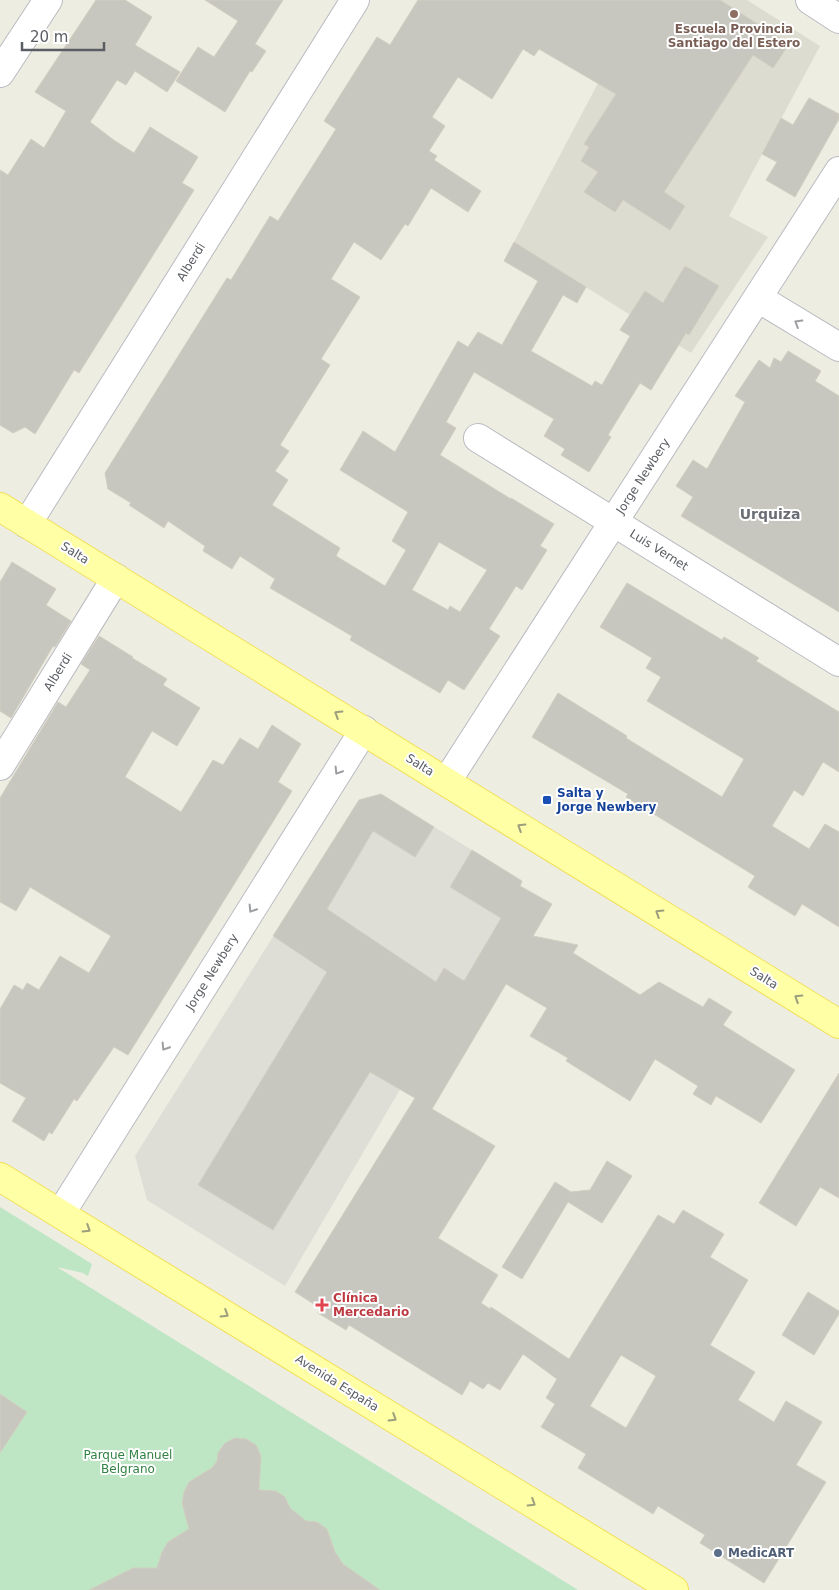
<svg xmlns="http://www.w3.org/2000/svg" width="839" height="1590" viewBox="0 0 839 1590" font-family="'DejaVu Sans',sans-serif">
<style>
.industrial{fill:#deded6}
.education{fill:#dddcd0}
.green{fill:#bee5c4}
.building{fill:#c8c7bf;stroke:#d2cfc0;fill-rule:evenodd}
.lines{fill:none;stroke-linecap:round;stroke-linejoin:round}
.minor-casing{stroke:#babbc1;stroke-width:30}
.major-casing{stroke:#f2df56;stroke-width:30}
.minor{stroke:#fff;stroke-width:28}
.major{stroke:#ffffa5;stroke-width:28}
.oneway{stroke:#9c9ea1}
.oneway2{stroke:#9c9e7d}
.education-dot{fill:#8d6e63;stroke:#fff;stroke-width:2}
.transit-dot{fill:#1a4fb4;stroke:#fff;stroke-width:2}
.health-dot{fill:#e0444e;stroke:#fff;stroke-width:2}
.service-dot{fill:#5c6f8a;stroke:#fff;stroke-width:2}
.labels{text-anchor:middle;stroke-width:4;stroke-linejoin:round;paint-order:stroke}
.education-label{font-size:12px;font-weight:bold;fill:#785e54;stroke:#fff}
.street-label{font-size:12px;fill:#5a5d63;stroke:#fff}
.transit-label{font-size:12px;font-weight:bold;fill:#164399;stroke:#fff;text-anchor:start}
.health-label{font-size:12px;font-weight:bold;fill:#be3a42;stroke:#fff;text-anchor:start}
.park-label{font-size:12px;fill:#338243;stroke:#fff}
.service-label{font-size:12px;font-weight:bold;fill:#4e5e75;stroke:#fff;text-anchor:start}
.neighbourhood-label{font-size:14px;font-weight:bold;fill:#6b6f75;stroke:#fff}
</style>
<rect width="100%" height="100%" fill="#edede2"/>
<!-- industrial -->
<polygon class="industrial" points="381,794 522,881 285,1286 147,1200 135,1156 359,800"/>
<!-- education -->
<polygon class="education" points="642,0 747,0 820,46 729,216 768,237 691,353 514,242"/>
<!-- green -->
<polygon class="green" points="0,1207 92,1264 88,1276 83,1273 57,1267 578,1590 0,1590"/>
<!-- building -->
<g class="building">
<polygon points="96,0 125,0 152,17 135,45 180,72 167,92 135,71 126,85 117,80 90,122 115,141 134,153 150,127 198,157 182,183 194,190 79,373 74,370 35,434 25,427 13,433 0,425 0,170 8,175 31,139 44,148 66,111 35,92"/>
<polygon points="205,0 283,0 255,44 266,51 252,72 250,71 225,112 176,81 198,47 214,57 238,21"/>
<path d="M418 0H720L789 44 773 68 753 55 664 192 685 206 670 230 623 200 615 212 584 192 598 172 581 161 589 147 584 144 616 94 539 49 534 56 523 49 492 99 458 77 432 117 445 126 429 151 437 156 434 160 481 191 468 212 431 188 408 226 405 224 381 260 354 242 331 279 360 297 321 359 330 365 280 445 289 451 275 471 288 480 272 505 340 548 336 556 385 586 406 550 392 541 408 512 340 470 363 431 395 452 458 341 468 347 478 332 502 345 538 281 504 261 514 242 586 287 577 303 563 295 531 351 592 386 595 381 602 385 630 336 620 330 645 291 663 303 685 266 719 286 689 335 686 333 651 390 640 383 608 435 611 437 589 472 561 455 565 449 544 436 554 419 474 372 446 422 456 428 440 455 511 499V498L554 524 540 546 547 550 522 590 516 586 489 629 500 636 464 690 448 680 440 693 350 640 352 636 270 588 275 579 240 556 232 569 203 551 205 546 168 521 164 528 129 505 131 503 108 489 105 473 227 278 231 280 270 216 278 221 336 129 324 121 377 37 390 45ZM439 542 487 570 460 612 450 606 448 610 412 590Z"/>
<polygon points="809,98 839,114 839,119 795,197 766,180 777,162 762,154 781,118 793,125"/>
<polygon points="788,351 821,371 815,381 839,396 839,612 681,516 693,497 676,486 693,460 707,469 745,402 735,396 759,360 770,368 774,358 781,362"/>
<polygon points="12,562 56,589 46,605 71,621 55,647 53,646 11,718 0,711 0,582"/>
<polygon points="627,583 722,640 724,637 759,658 756,661 839,712 839,772 823,762 803,796 794,790 772,826 809,849 825,824 839,832 839,927 802,904 795,916 759,894 748,887 755,876 626,797 628,794 532,737 558,693 627,736 626,738 722,797 744,759 647,701 661,677 646,668 652,658 600,627"/>
<polygon points="99,636 133,657 132,658 167,679 163,685 200,708 177,746 152,731 125,777 181,812 213,760 223,765 240,738 258,749 272,725 301,744 278,782 292,791 128,1055 114,1047 77,1101 74,1099 52,1134 49,1132 44,1141 12,1121 26,1098 0,1083 0,1009 14,985 23,990 27,983 39,990 60,956 89,973 111,936 30,887 16,911 0,902 0,798 58,702 66,707 90,670 81,664"/>
<path d="M381 794 434 827 415 857 373 831 327 909 436 982 444 968 464 981 501 918 450 887 472 850 522 881 520 886 552 904 533 936 578 945 573 953 640 995 659 982 703 1007 709 998 732 1012 723 1025 795 1070 761 1123 716 1096 711 1105 693 1094 698 1086 655 1059 630 1101 566 1061 568 1058 530 1036 547 1008 506 984 432 1109 495 1146 438 1238 498 1275 481 1303 490 1309 491 1307 569 1359 658 1215 674 1224 683 1210 724 1234 710 1257 748 1280 710 1345 755 1372 738 1400 774 1422 786 1401 822 1422 796 1465 826 1482 764 1583 700 1543 705 1535 658 1506 653 1514 578 1468 586 1454 541 1427 555 1404 546 1398 557 1379 523 1354 500 1390 488 1383 483 1389 470 1381 462 1395 349 1325 346 1330 318 1313 320 1308 295 1292 415 1098 370 1072 273 1230 198 1185 327 972 273 936 359 800ZM621 1355 656 1376 626 1428 590 1406Z"/>
<polygon points="839,1073 839,1198 820,1187 796,1226 759,1203"/>
<polygon points="607,1161 632,1176 602,1223 568,1202 522,1279 502,1267 555,1182 571,1192 590,1190"/>
<polygon points="808,1292 839,1311 839,1314 814,1355 782,1335"/>
<polygon points="0,1394 27,1412 0,1453"/>
<polygon points="235,1438 246,1439 256,1445 261,1456 259,1490 276,1491 285,1497 290,1508 306,1521 317,1522 327,1529 335,1552 343,1564 380,1590 89,1590 133,1568 157,1568 162,1552 168,1542 189,1529 182,1503 184,1492 189,1482 212,1468 217,1461 218,1453 225,1443"/>
</g>
<g class="lines">
<!-- minor casing -->
<g class="minor-casing">
<g id="minor">
<polyline points="810,0 839,19"/>
<polyline points="0,73 48,0"/>
<polyline points="758,298 839,347"/>
<polyline points="478,438 839,662"/>
<polyline points="27,524 355,0"/>
<polyline points="0,766 116,578"/>
<polyline points="447,781 839,171"/>
<polyline points="61,1213 364,730"/>
</g>
</g>
<!-- major casing -->
<g class="major-casing">
<g id="major">
<polyline points="0,507 839,1024"/>
<polyline points="0,1177 674,1590"/>
</g>
</g>
<!-- minor -->
<use href="#minor" class="minor"/>
<!-- major -->
<use href="#major" class="major"/>
</g>
<!-- one-way arrows -->
<defs><path id="oneway-chevron" d="M-2-3.5L2.5 0L-2 3.5" fill="none" stroke-width="1.6" stroke-linecap="round" stroke-linejoin="round" transform="scale(1.25)"/></defs>
<g class="oneway">
<use href="#oneway-chevron" transform="translate(798 323) rotate(-149)"/>
<use href="#oneway-chevron" transform="translate(338 771) rotate(122)"/>
<use href="#oneway-chevron" transform="translate(252 909) rotate(122)"/>
<use href="#oneway-chevron" transform="translate(165 1047) rotate(122)"/>
</g>
<g class="oneway2">
<use href="#oneway-chevron" transform="translate(338 714) rotate(-148)"/>
<use href="#oneway-chevron" transform="translate(521 827) rotate(-148)"/>
<use href="#oneway-chevron" transform="translate(659 913) rotate(-148)"/>
<use href="#oneway-chevron" transform="translate(798 998) rotate(-148)"/>
<use href="#oneway-chevron" transform="translate(87 1229) rotate(32)"/>
<use href="#oneway-chevron" transform="translate(225 1314) rotate(32)"/>
<use href="#oneway-chevron" transform="translate(393 1418) rotate(32)"/>
<use href="#oneway-chevron" transform="translate(532 1503) rotate(32)"/>
</g>
<!-- markers -->
<circle class="education-dot" cx="734" cy="14" r="5"/>
<rect class="transit-dot" x="542" y="795" width="10" height="10" rx="2.5"/>
<path class="health-dot" d="M319.5 1297.5h5v5h5v5h-5v5h-5v-5h-5v-5h5z"/>
<circle class="service-dot" cx="718" cy="1553" r="5"/>
<g class="labels">
<!-- education labels -->
<g class="education-label">
<text x="734" y="33">Escuela Provincia<tspan x="734" dy="14">Santiago del Estero</tspan></text>
</g>
<!-- street labels -->
<g class="street-label">
<text transform="translate(191 262) rotate(-58)" y="4">Alberdi</text>
<text transform="translate(643 476) rotate(-57)" y="4">Jorge Newbery</text>
<text transform="translate(659 550) rotate(32)" y="4">Luis Vernet</text>
<text transform="translate(75 553) rotate(32)" y="4">Salta</text>
<text transform="translate(58 672) rotate(-58)" y="4">Alberdi</text>
<text transform="translate(420 765) rotate(32)" y="4">Salta</text>
<text transform="translate(212 972) rotate(-58)" y="4">Jorge Newbery</text>
<text transform="translate(764 978) rotate(32)" y="4">Salta</text>
<text transform="translate(337 1383) rotate(32)" y="4">Avenida España</text>
</g>
<!-- transit labels -->
<g class="transit-label">
<text x="557" y="797">Salta y<tspan x="557" dy="14">Jorge Newbery</tspan></text>
</g>
<!-- health labels -->
<g class="health-label">
<text x="333" y="1302">Clínica<tspan x="333" dy="14">Mercedario</tspan></text>
</g>
<!-- park labels -->
<g class="park-label">
<text x="128" y="1459">Parque Manuel<tspan x="128" dy="14">Belgrano</tspan></text>
</g>
<!-- service labels -->
<g class="service-label">
<text x="728" y="1557">MedicART</text>
</g>
<!-- neighbourhood labels -->
<g class="neighbourhood-label">
<text x="770" y="519">Urquiza</text>
</g>
</g>
<!-- scale -->
<path d="M22 42v8h82v-8" fill="none" stroke="#5a5d63" stroke-width="2.5"/>
<text x="30" y="42" font-size="15" fill="#5a5d63" stroke="#ffffff" stroke-width="4" paint-order="stroke">20 m</text>
</svg>
